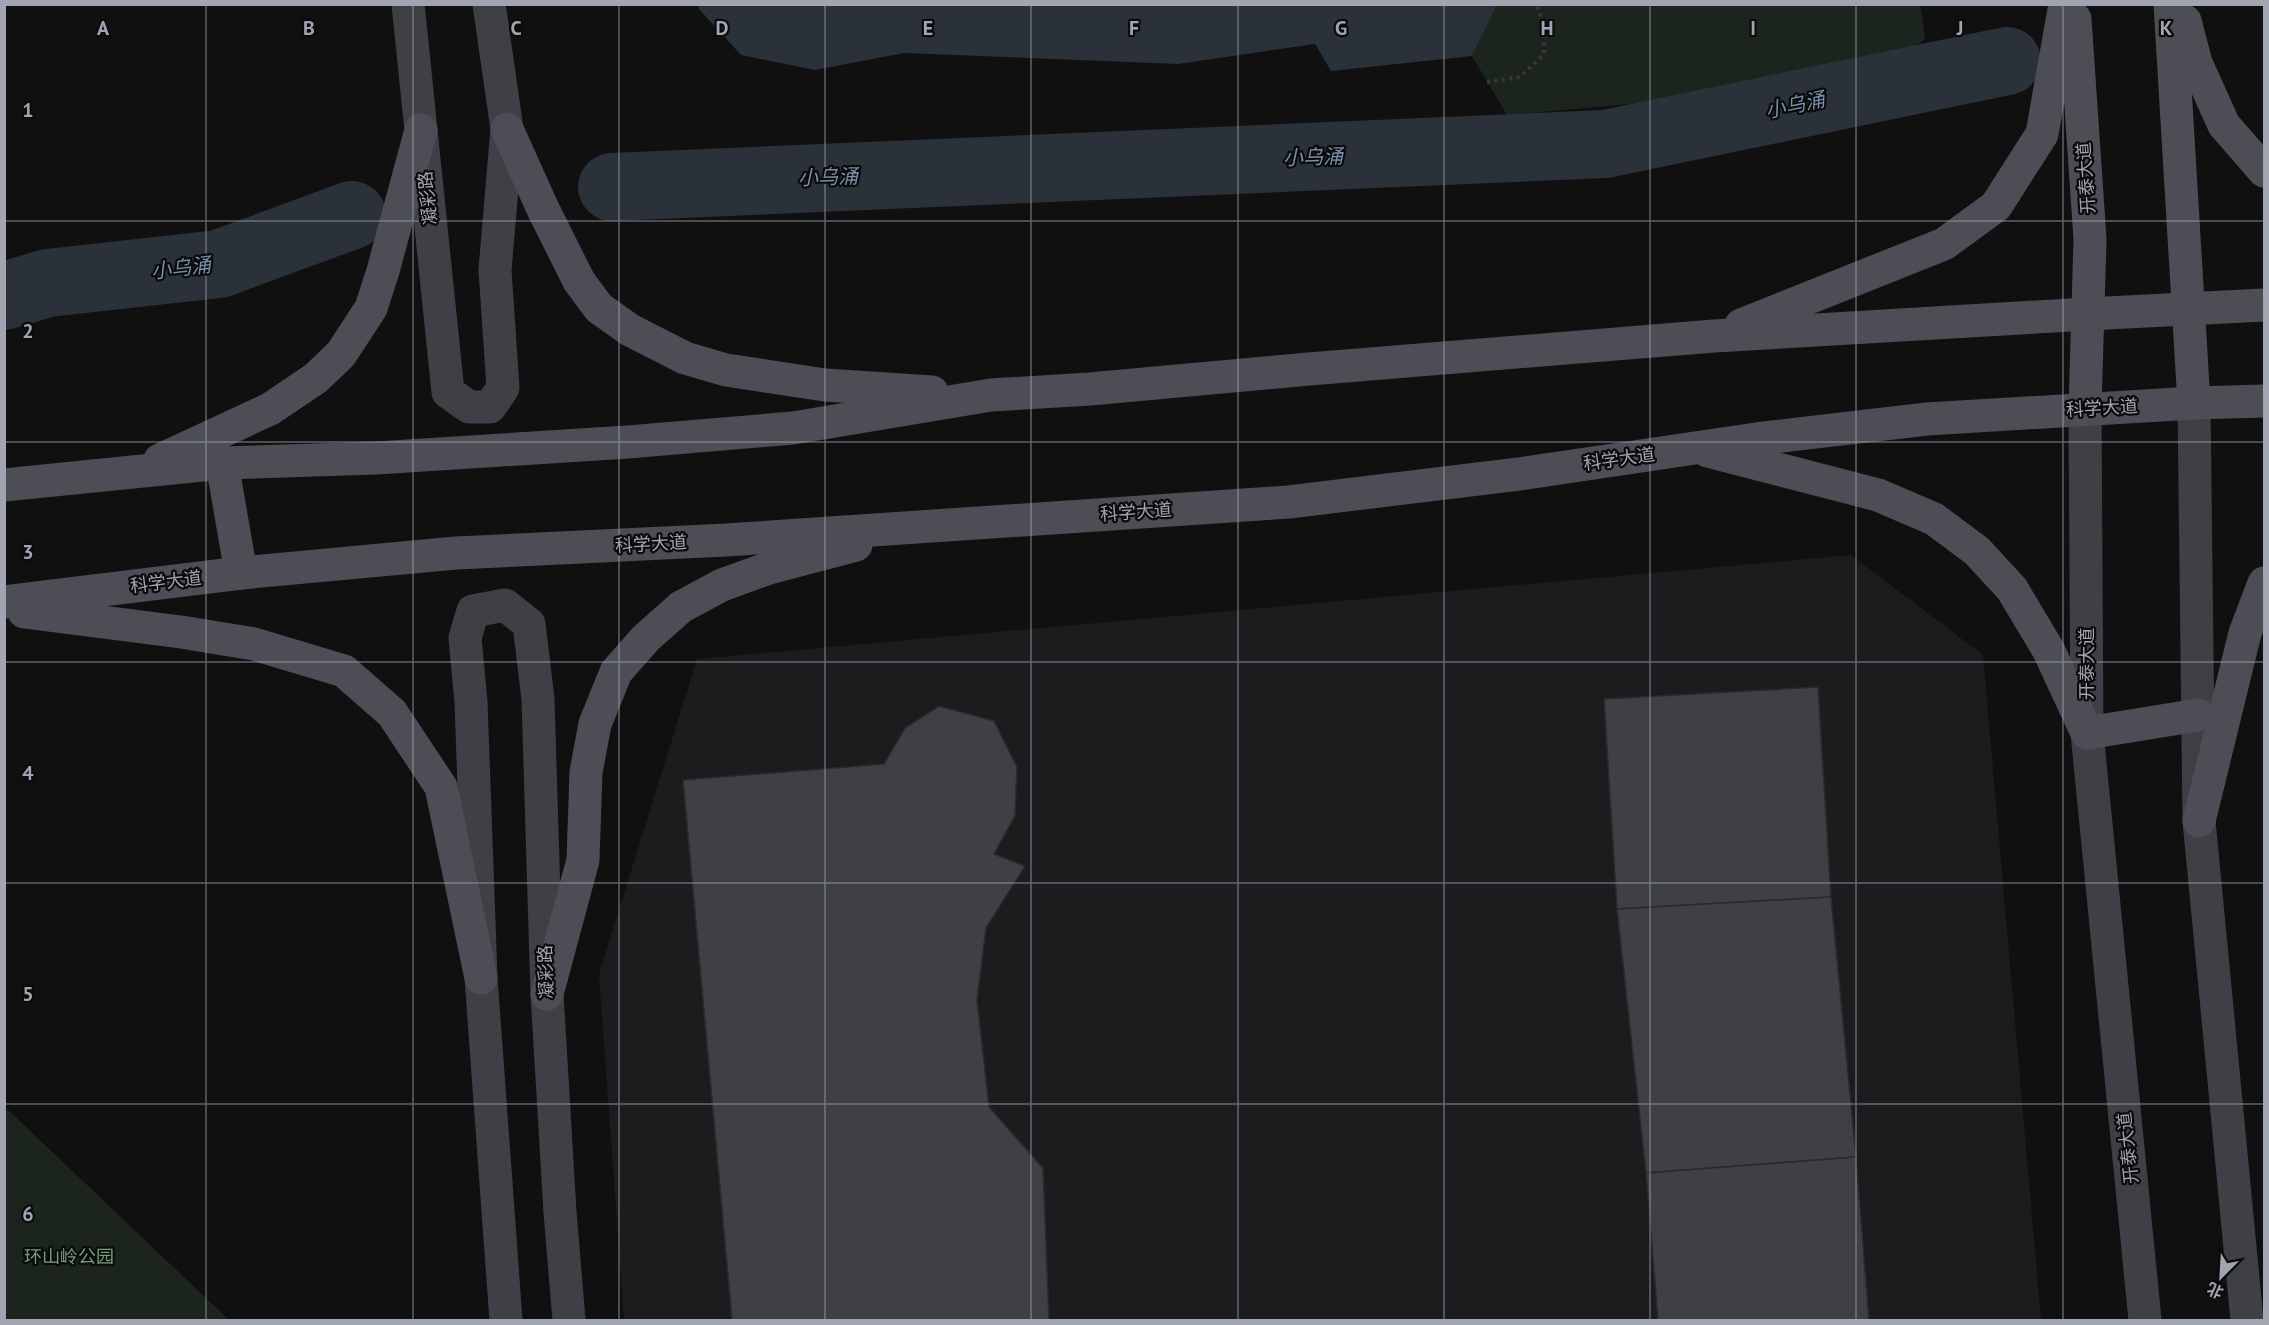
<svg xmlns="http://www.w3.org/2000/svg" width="2269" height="1325" viewBox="0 0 2269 1325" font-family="'PT Sans','Noto Sans SC',sans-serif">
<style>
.built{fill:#1c1c1e}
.green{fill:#1c241e}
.water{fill:#2a3139}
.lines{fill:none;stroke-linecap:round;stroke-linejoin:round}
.river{stroke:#2a3139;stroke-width:68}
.building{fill:#3f4044;stroke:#2a2a2d;stroke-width:1.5}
.path{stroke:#37383d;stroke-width:4;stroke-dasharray:3 4.5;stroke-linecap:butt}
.secondary{stroke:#3f4046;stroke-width:33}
.primary{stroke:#4d4e55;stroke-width:33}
.grid{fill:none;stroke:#a1a5b2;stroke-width:1.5;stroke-opacity:0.55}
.labels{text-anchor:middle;stroke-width:4.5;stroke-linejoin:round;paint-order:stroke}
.street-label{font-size:18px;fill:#a1a5b2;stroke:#0b0b0c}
.park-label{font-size:18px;fill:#789d7d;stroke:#0b0b0c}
.water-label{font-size:20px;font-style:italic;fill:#7890ad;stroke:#0b0b0c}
.grid-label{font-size:20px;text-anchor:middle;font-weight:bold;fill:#a1a5b2;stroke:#0b0b0c;stroke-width:4.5;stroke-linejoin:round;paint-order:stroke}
</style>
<rect width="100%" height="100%" fill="#101011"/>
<!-- built -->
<polygon class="built" points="1851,555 1983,655 2041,1320 624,1320 599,974 697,659"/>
<!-- green -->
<g class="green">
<polygon points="1497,4 1920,5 1925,38 1908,54 1686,99 1507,115 1472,56"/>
<polygon points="5,1107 229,1320 5,1320"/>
</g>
<!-- water -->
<polygon class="water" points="698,5 698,4 1497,5 1472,56 1331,71 1315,44 1178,64 904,53 815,70 741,55 699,9"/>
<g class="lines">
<!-- river -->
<g class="river">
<polyline points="612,187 1605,144 2007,61"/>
<polyline points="4,296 48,283 219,264 352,215"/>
</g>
</g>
<!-- building -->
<g class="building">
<polygon points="1818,687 1831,897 1617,909 1604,699"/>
<polygon points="939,706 994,721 1017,767 1015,816 994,854 1025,866 986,928 977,1000 989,1107 1043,1168 1049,1320 732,1320 683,780 884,764 905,728"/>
<polygon points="1831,897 1856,1157 1646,1173 1617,909"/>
<polygon points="1856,1157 1869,1320 1658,1320 1646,1173"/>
</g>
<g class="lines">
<!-- path -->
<polyline class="path" points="1487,82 1520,77 1544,54 1544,24 1536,4"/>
<!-- secondary -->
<g class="secondary">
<polyline points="408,4 448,392 469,407 490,407 503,388 495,270 507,129 489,4"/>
<polyline points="2194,403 2199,821 2247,1320"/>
<polyline points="2085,409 2087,733 2145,1320"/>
<polyline points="506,1320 481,978 471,702 465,638 473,611 505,605 529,624 538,699 547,994 560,1212 569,1320"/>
</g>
<!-- primary -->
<g class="primary">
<polyline points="2170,4 2194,403"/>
<polyline points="2075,19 2090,239 2085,409"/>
<polyline points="2185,21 2196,63 2224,125 2264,171"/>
<polyline points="507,129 542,207 579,281 599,308 630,330 685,358 726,370 825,385 932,392"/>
<polyline points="1741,325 1944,244 1996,206 2042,134 2065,4"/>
<polyline points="1708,451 1878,495 1934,519 1977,551 2012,589 2049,651 2087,733 2198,715"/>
<polyline points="160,460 270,409 316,378 341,354 371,308 383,271 421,130"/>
<polyline points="222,463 241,573"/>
<polyline points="4,485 222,463 376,458 628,442 793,428 991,395 1090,389 1309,369 1714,336 2087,314 2264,305"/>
<polyline points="4,602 241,573 456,553 726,540 1289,502 1519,474 1756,439 1927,419 2194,403 2264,401"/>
<polyline points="24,612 181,632 254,644 344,671 392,713 441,787 481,978"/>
<polyline points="2199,821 2245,633 2264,583"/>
<polyline points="547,994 583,860 586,772 595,724 616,672 646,638 681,607 722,585 769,568 856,545"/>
</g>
</g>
<!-- grid -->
<path class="grid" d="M206 4V1320M413 4V1320M619 4V1320M825 4V1320M1031 4V1320M1238 4V1320M1444 4V1320M1650 4V1320M1856 4V1320M2063 4V1320M4 221H2264M4 442H2264M4 662H2264M4 883H2264M4 1104H2264"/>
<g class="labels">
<!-- street labels -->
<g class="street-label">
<text transform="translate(2086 178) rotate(-94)" y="6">开泰大道</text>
<text transform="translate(428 198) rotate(-96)" y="6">凝彩路</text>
<text transform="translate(2102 408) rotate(-3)" y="6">科学大道</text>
<text transform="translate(1619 459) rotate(-8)" y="6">科学大道</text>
<text transform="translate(1136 512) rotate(-4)" y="6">科学大道</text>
<text transform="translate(651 544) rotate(-3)" y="6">科学大道</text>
<text transform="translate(166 582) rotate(-7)" y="6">科学大道</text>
<text transform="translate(2087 664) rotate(-90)" y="6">开泰大道</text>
<text transform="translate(546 972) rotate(-92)" y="6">凝彩路</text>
<text transform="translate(2128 1148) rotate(-96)" y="6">开泰大道</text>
</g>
<!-- park labels -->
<g class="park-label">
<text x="69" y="1263">环山岭公园</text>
</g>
<!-- water labels -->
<g class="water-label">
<text transform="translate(1795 105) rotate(-12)" y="7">小乌涌</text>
<text transform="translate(1313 157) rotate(-2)" y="7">小乌涌</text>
<text transform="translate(828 177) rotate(-2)" y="7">小乌涌</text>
<text transform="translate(181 268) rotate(-7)" y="7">小乌涌</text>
</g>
</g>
<g class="grid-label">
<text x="103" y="35">A</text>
<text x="309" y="35">B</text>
<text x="516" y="35">C</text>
<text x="722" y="35">D</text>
<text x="928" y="35">E</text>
<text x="1134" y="35">F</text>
<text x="1341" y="35">G</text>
<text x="1547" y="35">H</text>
<text x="1753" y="35">I</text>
<text x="1960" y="35">J</text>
<text x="2166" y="35">K</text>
<text x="28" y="117">1</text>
<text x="28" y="338">2</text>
<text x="28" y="559">3</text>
<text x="28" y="780">4</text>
<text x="28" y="1001">5</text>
<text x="28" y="1221">6</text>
</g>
<!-- border -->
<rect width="2269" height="1325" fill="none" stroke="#a1a5b2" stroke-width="12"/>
<!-- north arrow -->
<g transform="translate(2221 1277) rotate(204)" stroke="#0b0b0c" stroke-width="4.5" paint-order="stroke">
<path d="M0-4.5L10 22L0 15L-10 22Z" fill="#a1a5b2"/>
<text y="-9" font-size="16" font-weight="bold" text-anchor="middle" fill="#a1a5b2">北</text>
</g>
</svg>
